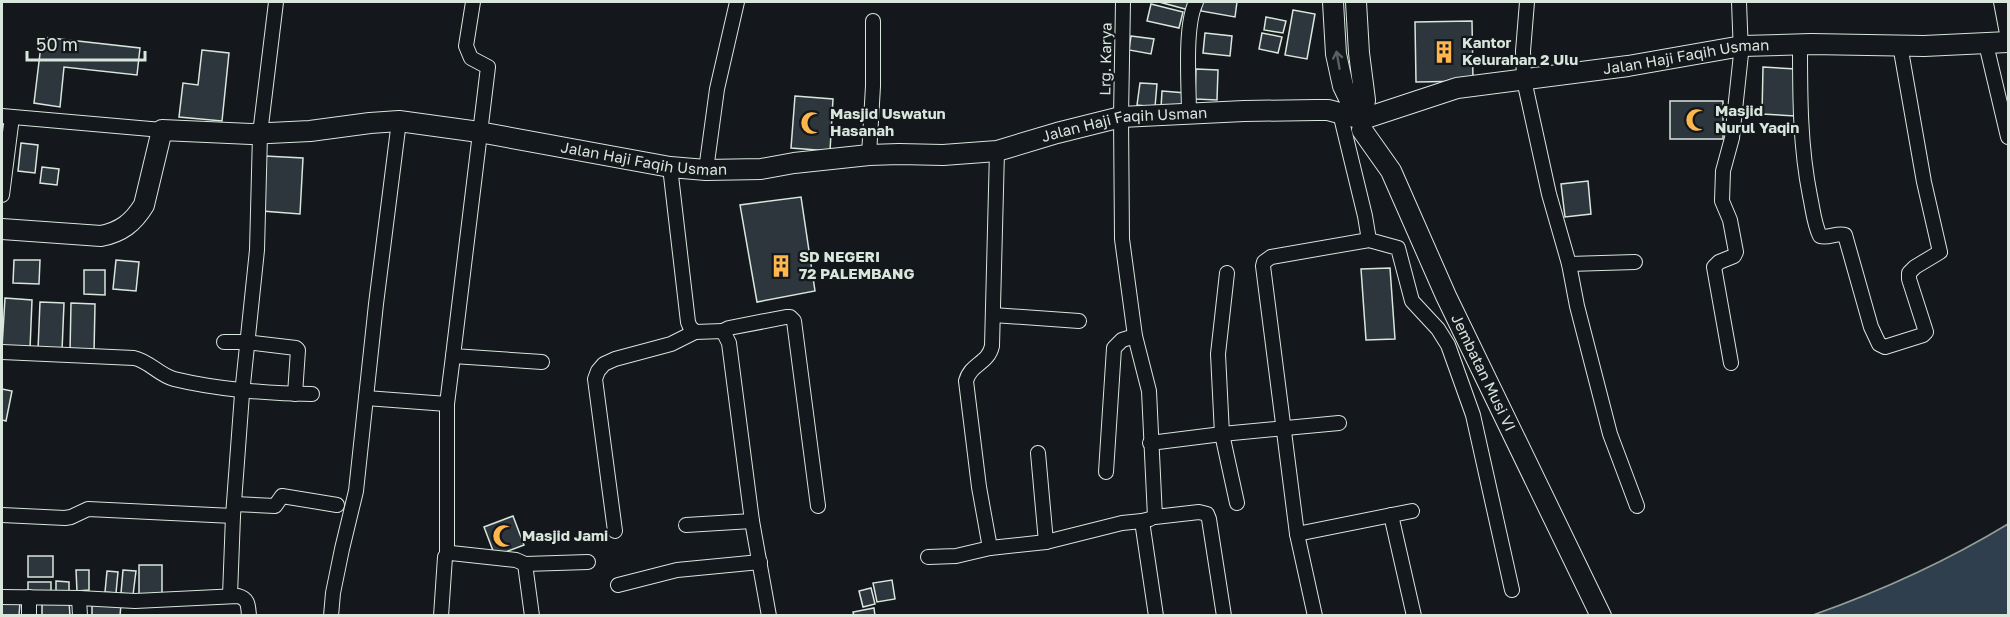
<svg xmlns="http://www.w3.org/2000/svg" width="2010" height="617" viewBox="0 0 2010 617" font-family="'Golos Text',sans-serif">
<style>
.water{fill:#2f3f4d;stroke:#939e99;stroke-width:1.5}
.building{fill:#2c363c;stroke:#d8e6dc;stroke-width:1.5}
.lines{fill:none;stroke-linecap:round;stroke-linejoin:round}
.street-casing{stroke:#d8e6dc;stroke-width:16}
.secondary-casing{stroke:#d8e6dc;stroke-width:22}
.street{stroke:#14181c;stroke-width:14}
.secondary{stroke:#14181c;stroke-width:20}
.oneway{stroke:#59605f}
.labels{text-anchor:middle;stroke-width:4.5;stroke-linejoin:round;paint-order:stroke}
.poi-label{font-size:15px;font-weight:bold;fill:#d8e6dc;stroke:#14181c;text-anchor:start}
.street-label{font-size:15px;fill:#d8e6dc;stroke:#14181c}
</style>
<rect width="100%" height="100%" fill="#14181c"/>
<!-- water -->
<path class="water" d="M2008 524V615H1813C1881 591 1947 561 2008 524Z"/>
<!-- building -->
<g class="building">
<polygon points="1159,2 1191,2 1189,10"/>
<polygon points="1202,2 1237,2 1235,17 1201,11"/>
<polygon points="1151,4 1183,12 1179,28 1147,21"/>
<polygon points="1293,10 1315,14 1307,59 1285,55"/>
<polygon points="1266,17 1286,21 1283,33 1264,30"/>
<polygon points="1472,21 1473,81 1416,82 1415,22"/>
<polygon points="1205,33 1232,36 1230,56 1203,53"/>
<polygon points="1262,33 1282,37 1278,53 1259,49"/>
<polygon points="1131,36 1154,39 1151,54 1129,50"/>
<polygon points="42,37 140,48 137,75 64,67 60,107 34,103"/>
<polygon points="202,50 229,53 222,121 179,117 183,83 198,85"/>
<polygon points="1763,67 1796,69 1795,116 1762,114"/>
<polygon points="1196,69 1218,70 1217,100 1195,99"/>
<polygon points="1140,83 1157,84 1155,107 1137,105"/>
<polygon points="1162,91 1186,93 1185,111 1161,108"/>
<polygon points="795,96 833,99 830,151 791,148"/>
<rect x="1670" y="101" width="53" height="38"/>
<polygon points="21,143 38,145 35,173 18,171"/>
<polygon points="265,156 303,158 300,214 262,211"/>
<polygon points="42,167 59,169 57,185 40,183"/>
<polygon points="1588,181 1591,214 1565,217 1561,184"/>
<polygon points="801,197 815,291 757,302 740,205"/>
<polygon points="14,260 40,260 39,284 13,283"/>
<polygon points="116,260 139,262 136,291 113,289"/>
<polygon points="1390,268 1395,339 1366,340 1361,269"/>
<polygon points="84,270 105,270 105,295 84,294"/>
<polygon points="5,298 32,300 30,349 2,347"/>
<polygon points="40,302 64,303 62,351 38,350"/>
<polygon points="71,303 95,304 94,353 70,352"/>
<polygon points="2,389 12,391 6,421 2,420"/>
<polygon points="513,516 524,545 495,556 484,527"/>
<rect x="28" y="556" width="25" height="21"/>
<rect x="139" y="565" width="23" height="29"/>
<polygon points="76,570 89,570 89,590 77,591"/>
<polygon points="123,570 136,571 133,595 121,593"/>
<polygon points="107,571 118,572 116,593 105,592"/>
<polygon points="892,580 895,599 877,602 873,583"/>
<polygon points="56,581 69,582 69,594 56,594"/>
<rect x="28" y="582" width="23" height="12"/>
<polygon points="871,588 875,604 863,607 859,591"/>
<polygon points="2,601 20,602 19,616 2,616"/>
<polygon points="69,601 70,616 42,616 42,602"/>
<polygon points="92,603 121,604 120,616 92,616"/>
<polygon points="874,608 875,616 854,616 853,612"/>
</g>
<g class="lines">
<!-- street casing -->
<g class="street-casing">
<g id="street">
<polyline points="473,2 466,46 471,58 488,67 453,356 542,362"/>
<polyline points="1123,2 1121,117 1122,239 1135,336 1149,391 1155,517 1199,512 1207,514 1209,519 1224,616"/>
<polyline points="1527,2 1523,51 1524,80 1549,194 1569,264 1577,306 1610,434 1637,506"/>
<polyline points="2001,2 2008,39"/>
<polyline points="1986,44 2008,137"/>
<path d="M1800 45C1800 96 1800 146 1810 196 1813 210 1814 224 1820 236 1828 239 1837 232 1845 235L1871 327 1879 344 1885 347 1923 335 1926 332 1909 279V273L1915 267 1940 252 1924 182 1900 45"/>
<polyline points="1340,113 1365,216 1369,240"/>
<path d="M1189 114C1189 85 1184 26 1196 2"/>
<polyline points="2,116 162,130"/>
<polyline points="869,155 873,86 873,21"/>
<polyline points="670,167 688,322 690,327 695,332 723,331 729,343 752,521 769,616"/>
<polyline points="706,170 717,89 737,2"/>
<polyline points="2,195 12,117"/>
<polyline points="1569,264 1635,262"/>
<polyline points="1227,273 1218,354 1222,434 1237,503"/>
<polyline points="993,315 1079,321"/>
<polyline points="723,331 729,328 786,317 790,317 794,321 818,506"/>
<polyline points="224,342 246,342 296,348 298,350 295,394"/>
<path d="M2 352 134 358C149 361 159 375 174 379 215 389 270 394 312 394"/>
<polyline points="1731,363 1714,267 1719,262 1734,256 1736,252 1730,220 1722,201 1723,171 1732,138 1741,54 1739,2"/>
<polyline points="366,398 447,404 453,356"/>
<polyline points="1150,443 1222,434 1339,423"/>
<polyline points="1038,453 1046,542"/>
<polyline points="1106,472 1114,348 1122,340 1135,336"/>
<polyline points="234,504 275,506 282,496 337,505"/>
<polyline points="2,515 65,518 71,517 88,509 233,516"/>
<polyline points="1391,515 1414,616"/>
<polyline points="1150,519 1142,521 1156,616"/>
<polyline points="686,525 752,521"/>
<polyline points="615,531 595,379 598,371 604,364 615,359 671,344 695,332"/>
<polyline points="1297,534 1412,511"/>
<path d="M990 548 979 487 966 381C971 363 988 364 992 346L997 151"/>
<polyline points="447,554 447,404"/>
<polyline points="928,557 956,556 990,548 1046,542 1122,523 1142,521"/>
<polyline points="525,564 588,562"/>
<polyline points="618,585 677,570 760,562"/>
<polyline points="230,595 233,516 242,394 257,250 260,134 276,2"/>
<path d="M2 597 79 598 135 601 238 596C249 599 248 606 249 616"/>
<polyline points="29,597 29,616"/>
<polyline points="79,598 80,616"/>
<polyline points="331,616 333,593 342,549 356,491 376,304 399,121"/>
<polyline points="441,616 445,557 447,554 451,553 516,560 525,564 532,616"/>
<polyline points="1315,616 1297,534 1263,266 1264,262 1271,257 1369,240 1398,248 1412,301 1438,329 1448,345 1473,415 1512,590"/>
</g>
</g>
<!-- secondary casing -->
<g class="secondary-casing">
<g id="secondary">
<polyline points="1333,2 1336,54 1343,86 1357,115"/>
<polyline points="1356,2 1359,53 1365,100 1363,113"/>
<path id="s1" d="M1369 117 1457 88 1628 66 1742 46 1811 44 1924 46 2008 42"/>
<path id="s2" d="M1362 130 1391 171 1446 296 1601 616"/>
<path id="s3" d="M2 229 101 236C121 232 133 223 144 205L162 130 251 134 310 131 370 123 399 121 479 132 670 167 706 170 761 169 794 163 869 155 899 154 943 155 997 151 1057 133 1121 117 1244 111 1316 110H1328L1355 117"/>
</g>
</g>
<!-- street -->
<use href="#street" class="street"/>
<!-- secondary -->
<use href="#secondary" class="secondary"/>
</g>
<!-- one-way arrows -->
<defs><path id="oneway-shaft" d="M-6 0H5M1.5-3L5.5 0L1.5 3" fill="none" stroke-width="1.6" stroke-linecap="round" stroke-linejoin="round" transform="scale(1.5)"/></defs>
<use class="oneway" href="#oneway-shaft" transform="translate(1338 60) rotate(-100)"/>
<!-- icons -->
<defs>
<g id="building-bare" transform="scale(1.8)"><path d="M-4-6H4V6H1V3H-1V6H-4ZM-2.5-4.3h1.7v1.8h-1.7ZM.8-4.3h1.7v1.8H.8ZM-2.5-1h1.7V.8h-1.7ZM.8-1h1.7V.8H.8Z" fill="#ffb74d" stroke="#14181c" stroke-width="2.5" paint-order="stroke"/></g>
<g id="mosque-bare" transform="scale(1.8)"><path d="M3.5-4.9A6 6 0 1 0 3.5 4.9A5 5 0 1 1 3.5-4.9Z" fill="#ffb74d" stroke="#14181c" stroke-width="2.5" paint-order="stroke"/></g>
</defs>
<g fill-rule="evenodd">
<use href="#building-bare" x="1444" y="52"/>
<use href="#mosque-bare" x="1697" y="120"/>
<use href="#mosque-bare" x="812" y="123"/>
<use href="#building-bare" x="781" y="266"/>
<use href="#mosque-bare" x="504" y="536"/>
</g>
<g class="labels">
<!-- poi labels -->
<g class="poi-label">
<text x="1462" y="48">Kantor<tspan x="1462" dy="17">Kelurahan 2 Ulu</tspan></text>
<text x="1715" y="116">Masjid<tspan x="1715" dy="17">Nurul Yaqin</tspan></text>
<text x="830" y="119">Masjid Uswatun<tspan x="830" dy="17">Hasanah</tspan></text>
<text x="799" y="262">SD NEGERI<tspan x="799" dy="17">72 PALEMBANG</tspan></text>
<text x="522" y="541">Masjid Jami</text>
</g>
<!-- street labels -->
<g class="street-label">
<text dy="5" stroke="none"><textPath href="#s1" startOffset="324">Jalan Haji Faqih Usman</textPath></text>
<text transform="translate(1106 59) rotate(-89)" y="5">Lrg. Karya</text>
<text dy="5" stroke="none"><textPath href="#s3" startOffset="1203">Jalan Haji Faqih Usman</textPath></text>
<text dy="5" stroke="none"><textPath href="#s3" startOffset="717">Jalan Haji Faqih Usman</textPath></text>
<text dy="5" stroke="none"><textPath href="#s2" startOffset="272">Jembatan Musi VI</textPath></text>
</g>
</g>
<!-- border -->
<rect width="2010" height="617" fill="none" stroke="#d8e6dc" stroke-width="6"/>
<!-- scale -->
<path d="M27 51v9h118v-9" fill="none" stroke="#d8e6dc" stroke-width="3"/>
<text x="36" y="51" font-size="18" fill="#d8e6dc" stroke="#14181c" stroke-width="4.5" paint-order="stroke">50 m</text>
</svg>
